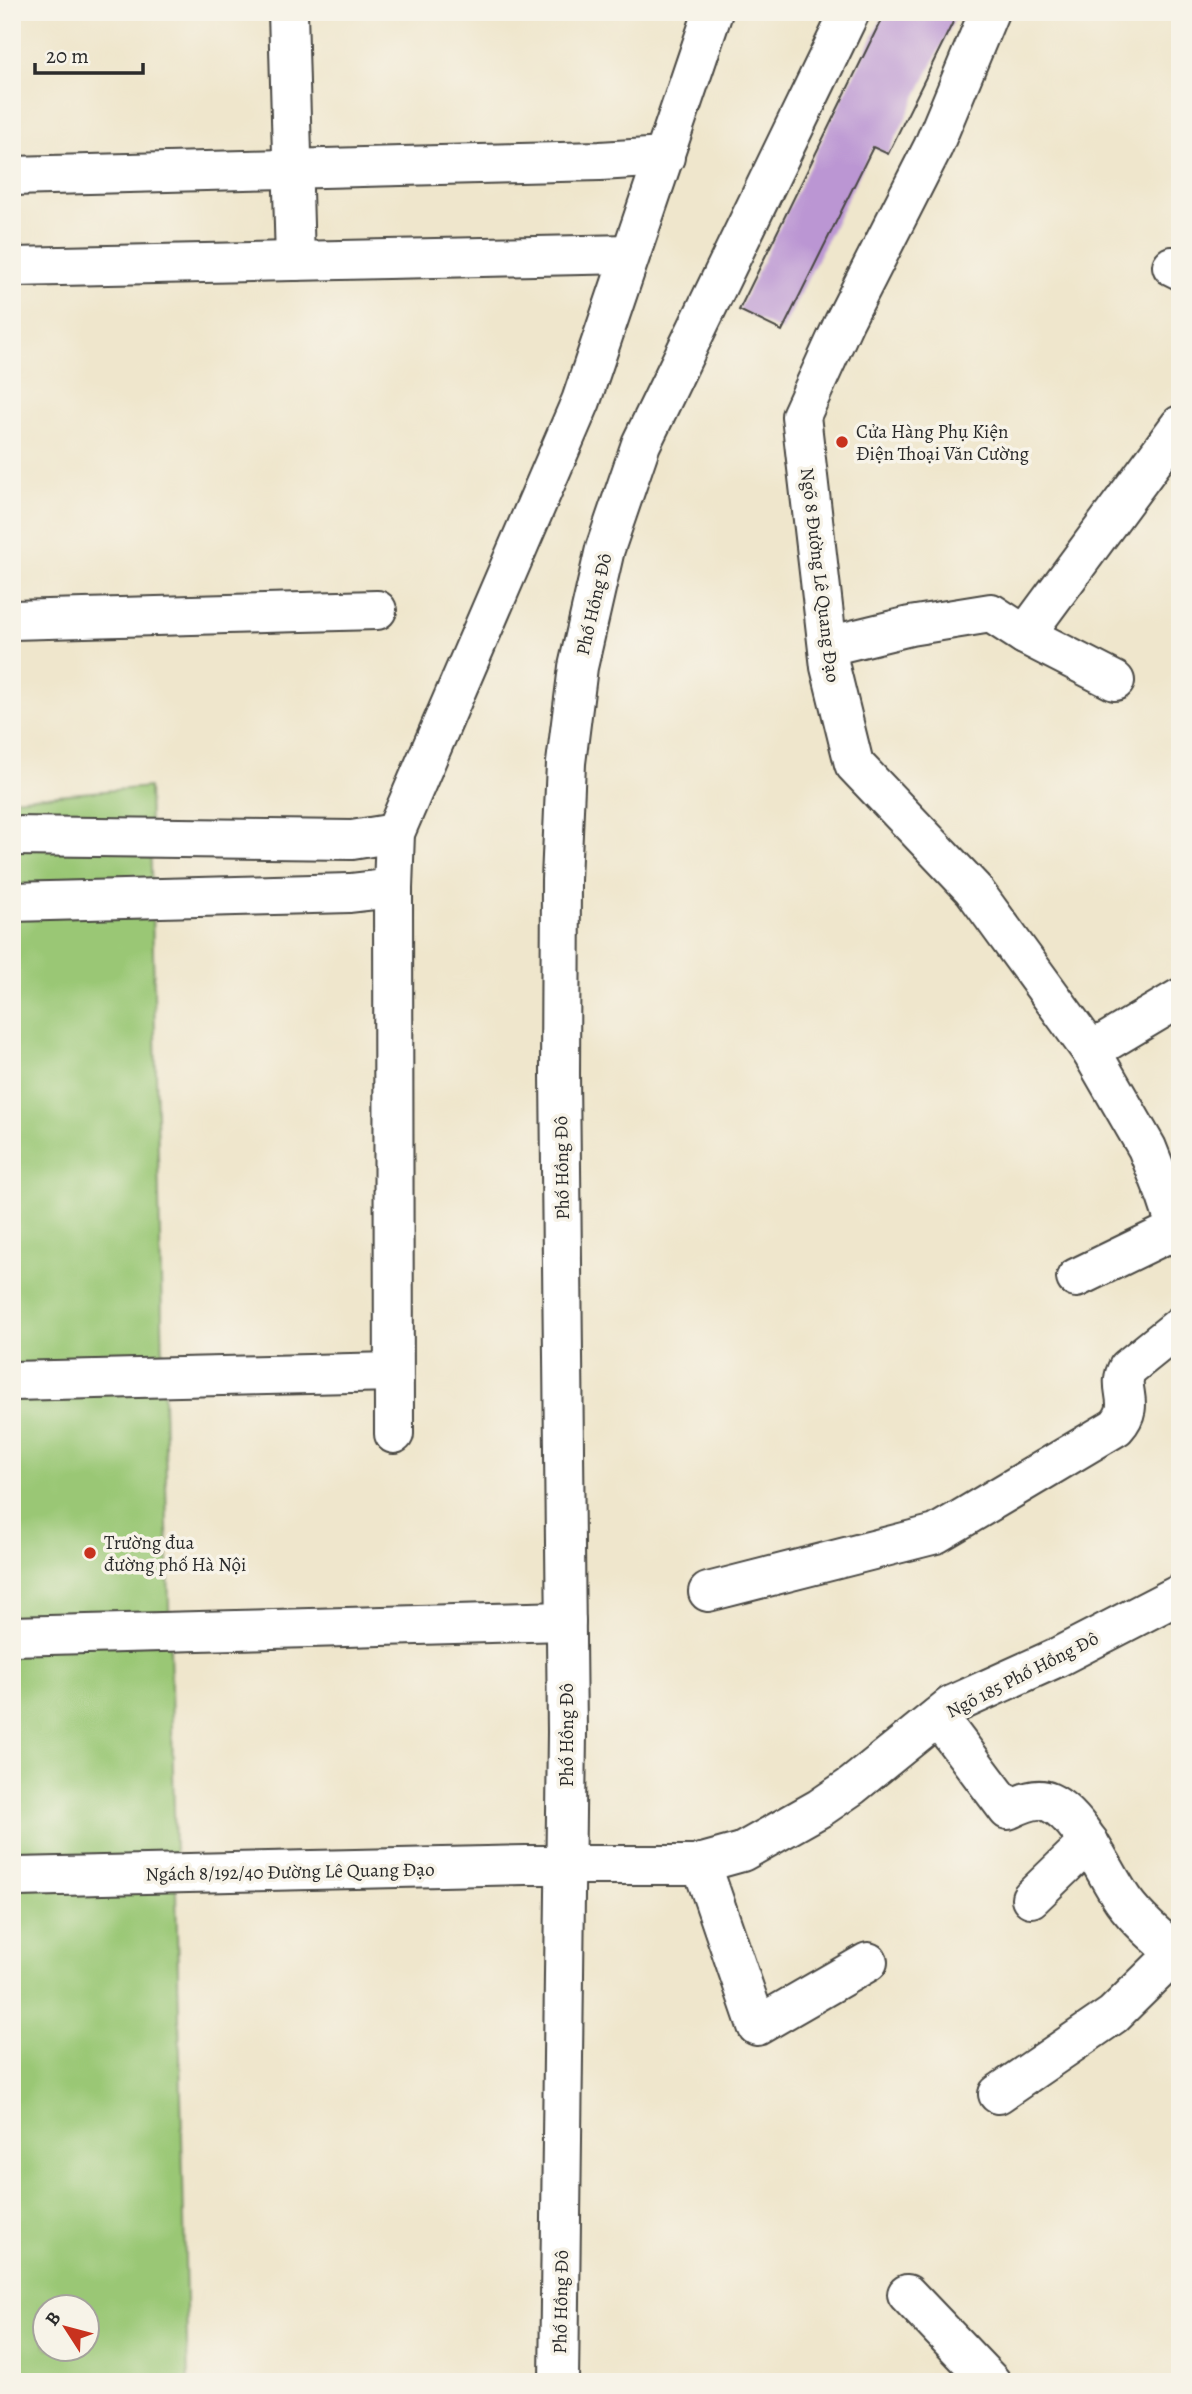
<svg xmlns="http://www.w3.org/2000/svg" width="1192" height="2394" viewBox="0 0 1192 2394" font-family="Alegreya,serif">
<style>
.green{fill:#9ac774;stroke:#627950;stroke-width:2;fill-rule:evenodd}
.building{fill:#bb96d3}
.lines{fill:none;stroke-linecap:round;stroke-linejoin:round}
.minor-casing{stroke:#484743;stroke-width:42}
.minor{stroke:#fff;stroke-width:38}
.poi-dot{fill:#c8321e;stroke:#f7f3e8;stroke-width:2.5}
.labels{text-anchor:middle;stroke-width:7;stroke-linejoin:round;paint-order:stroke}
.poi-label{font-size:19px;fill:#2b2b2b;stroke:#f7f3e8;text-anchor:start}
.street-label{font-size:19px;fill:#2b2b2b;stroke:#f7f3e8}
</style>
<rect width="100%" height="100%" fill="#f7f3e8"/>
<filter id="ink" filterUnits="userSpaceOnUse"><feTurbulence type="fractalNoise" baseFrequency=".0143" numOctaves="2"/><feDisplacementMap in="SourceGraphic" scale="14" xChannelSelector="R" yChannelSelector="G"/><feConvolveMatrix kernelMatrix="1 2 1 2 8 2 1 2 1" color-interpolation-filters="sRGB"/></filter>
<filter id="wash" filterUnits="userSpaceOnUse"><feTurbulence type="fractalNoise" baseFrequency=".00686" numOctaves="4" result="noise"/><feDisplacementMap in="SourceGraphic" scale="28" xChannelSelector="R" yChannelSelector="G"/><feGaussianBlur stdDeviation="1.57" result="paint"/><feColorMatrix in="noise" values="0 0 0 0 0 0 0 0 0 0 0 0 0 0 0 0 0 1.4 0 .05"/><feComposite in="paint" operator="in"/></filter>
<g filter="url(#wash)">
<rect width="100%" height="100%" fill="#efe6cc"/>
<!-- green -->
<path class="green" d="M149 787 188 2382H12V799ZM46 2306H88V2348H46Z"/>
<g id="blocks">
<!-- building -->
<polygon class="building" points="885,12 958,12 888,154 873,147 782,331 739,310"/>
</g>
</g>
<g filter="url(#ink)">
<use href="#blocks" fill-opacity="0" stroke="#484743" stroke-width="2"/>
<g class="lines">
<!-- minor casing -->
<g class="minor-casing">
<g id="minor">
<polyline points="288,12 295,261"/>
<polyline points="989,12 933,147 844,322 801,416 830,667 854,764 973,889 1091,1051 1147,1148 1166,1196 1180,1238"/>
<polyline points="12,176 600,161 665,157"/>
<polyline points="1172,266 1180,270"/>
<polyline points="12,267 630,254"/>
<polyline points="12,620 377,610"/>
<polyline points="1025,635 1115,681"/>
<polyline points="828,646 910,626 991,613 1025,635 1180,425"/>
<polyline points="12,836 352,840 395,833"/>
<polyline points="12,902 350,893 393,888"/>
<polyline points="1091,1051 1180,998"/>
<polyline points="1076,1278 1177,1229"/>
<polyline points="12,1381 393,1372"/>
<polyline points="394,1434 393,888 395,833 581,401 713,12"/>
<path d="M708 1592 936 1534 1116 1427C1138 1403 1115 1389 1128 1368L1180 1326"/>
<polyline points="12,1636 566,1621"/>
<path d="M938 1717 1008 1810C1021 1804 1036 1796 1049 1802 1082 1817 1103 1871 1123 1900 1138 1921 1160 1939 1180 1956"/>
<polyline points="701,1863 757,2026 868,1962"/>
<polyline points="17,1877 526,1865 695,1865 742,1852 820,1808 852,1786 952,1705 1056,1658 1180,1594"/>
<polyline points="1031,1898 1089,1842"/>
<polyline points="998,2094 1113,2015 1176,1953"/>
<polyline points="907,2294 991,2382"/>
<polyline points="559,2382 567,1732 560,1074 561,880 566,763 578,667 605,549 641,444 850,12"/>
</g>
</g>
<!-- minor -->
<use href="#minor" class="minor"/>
</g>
</g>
<!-- markers -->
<g class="poi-dot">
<circle cx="842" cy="442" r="7"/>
<circle cx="90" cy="1553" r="7"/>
</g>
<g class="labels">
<!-- poi labels -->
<g class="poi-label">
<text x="856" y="438">Cửa Hàng Phụ Kiện<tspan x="856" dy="22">Điện Thoại Văn Cường</tspan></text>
<text x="104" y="1549">Trường đua<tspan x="104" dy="22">đường phố Hà Nội</tspan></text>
</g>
<!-- street labels -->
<g class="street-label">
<text transform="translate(821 575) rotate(83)" y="7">Ngõ 8 Đường Lê Quang Đạo</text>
<text transform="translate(593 604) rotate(-77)" y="7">Phố Hồng Đô</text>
<text transform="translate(561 1168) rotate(-91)" y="7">Phố Hồng Đô</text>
<text transform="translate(1022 1674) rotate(-27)" y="7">Ngõ 185 Phố Hồng Đô</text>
<text transform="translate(566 1735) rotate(-90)" y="7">Phố Hồng Đô</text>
<text transform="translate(290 1871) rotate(-1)" y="7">Ngách 8/192/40 Đường Lê Quang Đạo</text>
<text transform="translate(560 2302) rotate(-89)" y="7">Phố Hồng Đô</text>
</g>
</g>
<!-- margin -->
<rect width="1192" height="2394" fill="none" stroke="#f7f3e8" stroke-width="42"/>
<!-- north arrow -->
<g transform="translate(66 2328) rotate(306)"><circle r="33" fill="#f7f3e8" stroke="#a5a39c" stroke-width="2"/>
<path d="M0-5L12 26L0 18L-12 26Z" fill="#c8321e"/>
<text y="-10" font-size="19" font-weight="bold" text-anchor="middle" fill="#2b2b2b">B</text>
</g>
<!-- scale -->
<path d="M35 63v10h108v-10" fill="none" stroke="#2b2b2b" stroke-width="3.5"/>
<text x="46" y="63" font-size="21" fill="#2b2b2b" stroke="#f7f3e8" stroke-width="5" paint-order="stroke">20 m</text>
</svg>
